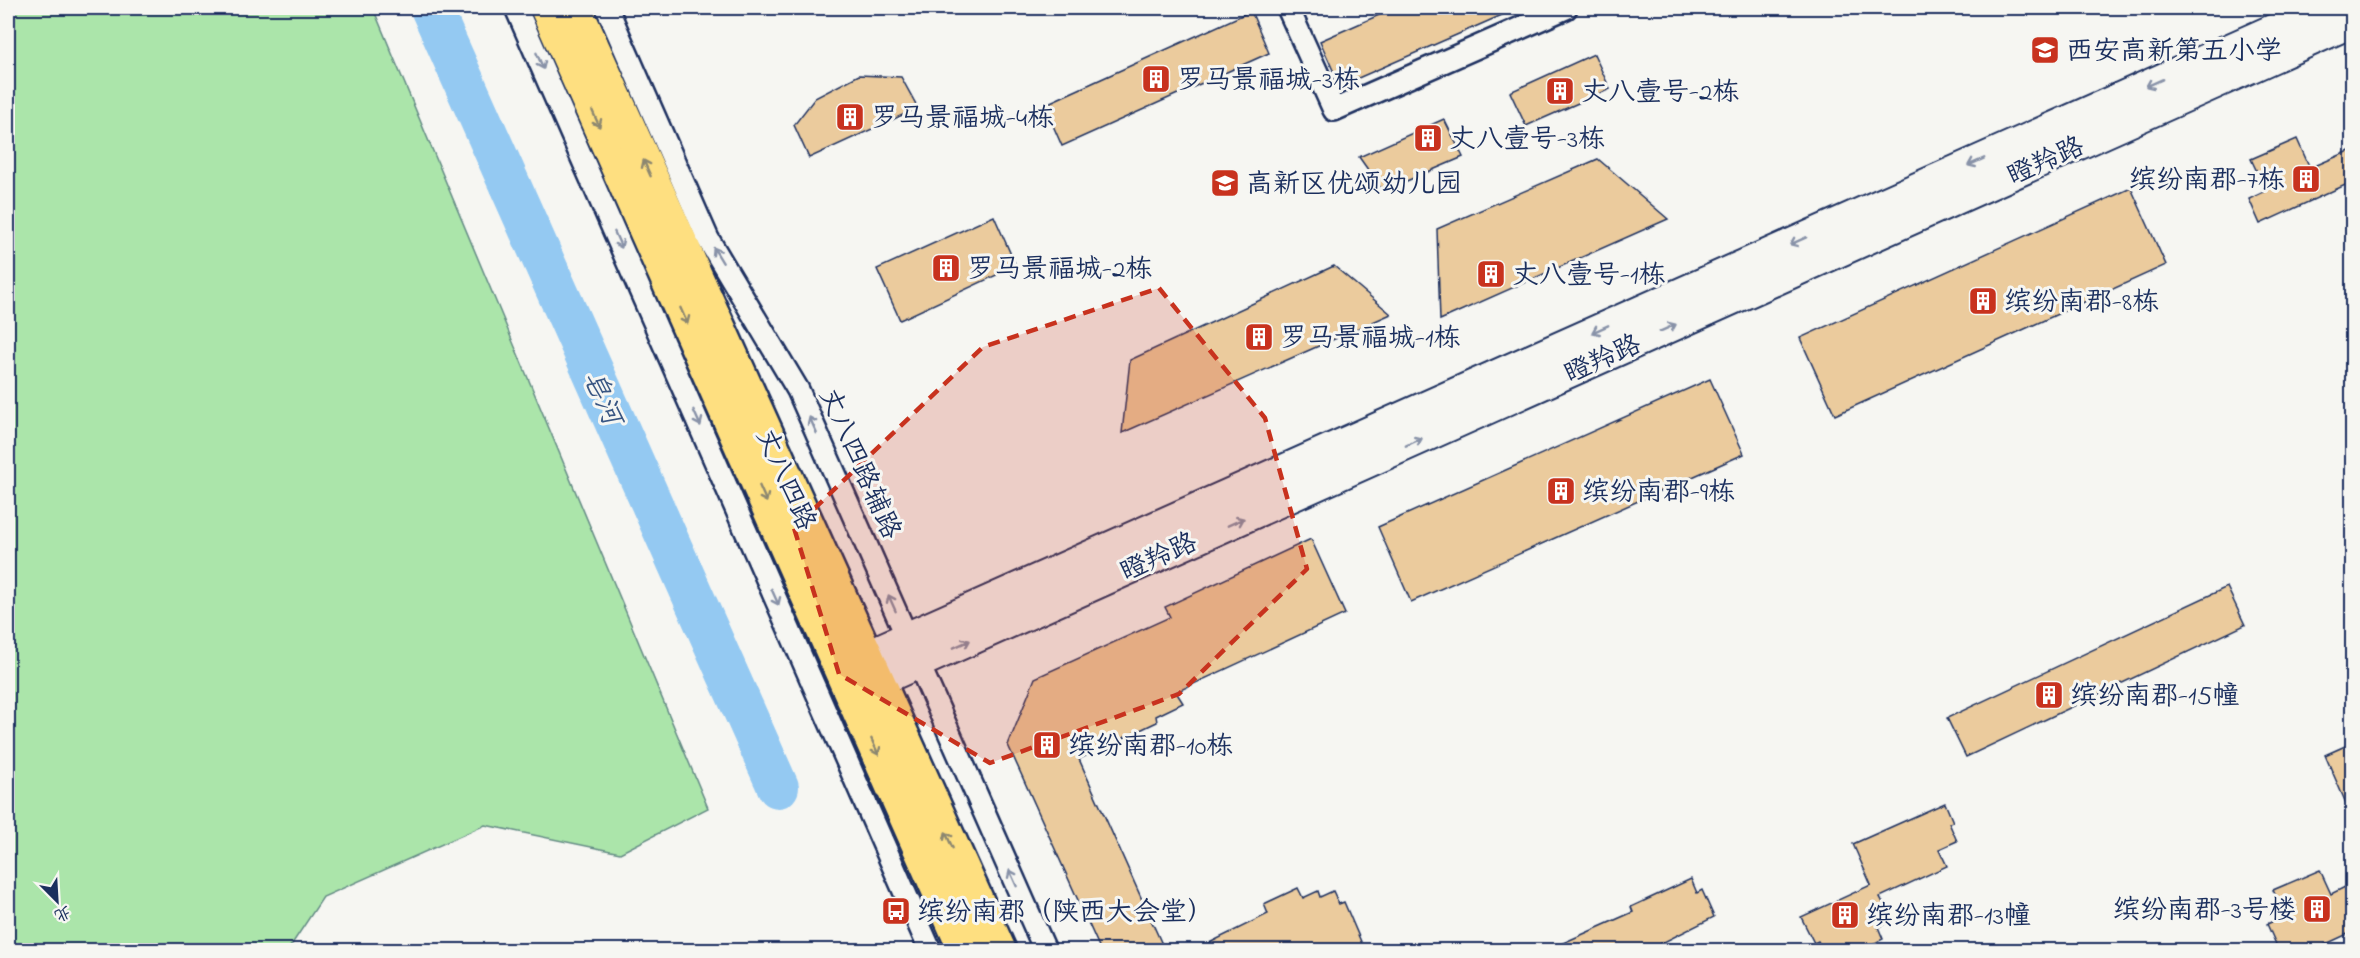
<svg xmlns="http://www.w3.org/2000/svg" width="2360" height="958" viewBox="0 0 2360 958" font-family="'Indie Flower','LXGW WenKai TC',sans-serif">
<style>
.green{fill:#abe5aa;stroke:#638a84;stroke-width:1.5}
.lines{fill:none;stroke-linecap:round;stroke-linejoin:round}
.river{stroke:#94c9f2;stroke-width:42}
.building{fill:#ebcb9d;stroke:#1b2f5e;stroke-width:1.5}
.street-casing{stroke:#1b2f5e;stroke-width:26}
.secondary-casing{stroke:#1b2f5e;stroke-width:34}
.primary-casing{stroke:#1b2f5e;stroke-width:38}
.street{stroke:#f6f6f2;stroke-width:21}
.secondary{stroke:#f6f6f2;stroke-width:30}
.primary{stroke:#fedf80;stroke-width:33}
.oneway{stroke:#8892a8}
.oneway2{stroke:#8c876f}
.marked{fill:#c8321e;fill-opacity:0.2;stroke:#c8321e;stroke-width:4.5;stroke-dasharray:12 8;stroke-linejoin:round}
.labels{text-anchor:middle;stroke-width:6;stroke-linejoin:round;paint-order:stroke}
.poi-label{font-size:27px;fill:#1b2f5e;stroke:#f6f6f2;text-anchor:start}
.street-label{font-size:27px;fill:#1b2f5e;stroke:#f6f6f2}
.water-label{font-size:28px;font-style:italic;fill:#395683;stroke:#f6f6f2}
</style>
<rect width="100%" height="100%" fill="#f6f6f2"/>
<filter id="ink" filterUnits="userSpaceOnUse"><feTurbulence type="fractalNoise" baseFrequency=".0167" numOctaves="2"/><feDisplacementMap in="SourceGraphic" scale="12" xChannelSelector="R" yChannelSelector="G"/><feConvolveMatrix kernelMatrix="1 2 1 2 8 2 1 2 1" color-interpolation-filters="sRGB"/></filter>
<g filter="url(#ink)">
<!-- green -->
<polygon class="green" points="8,8 373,8 708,808 620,853 485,825 323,897 288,950 8,950"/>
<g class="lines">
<!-- river -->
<polyline class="river" points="431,8 778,787"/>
</g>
<!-- building -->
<g class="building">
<polygon points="1395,8 1518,8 1340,86 1320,41"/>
<polygon points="1251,11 1269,53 1062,146 1044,105"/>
<polygon points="1594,54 1610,89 1526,126 1510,92"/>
<polygon points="859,75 901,77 918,108 809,158 794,125 815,98"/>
<polygon points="1444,119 1463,157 1383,191 1359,157"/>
<polygon points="2297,139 2310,168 2352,150 2352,182 2260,224 2249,199 2266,191 2251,159"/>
<polygon points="1598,159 1668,219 1440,320 1437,229"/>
<polygon points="2131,188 2166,265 1835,415 1800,338"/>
<polygon points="994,216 1016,266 900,320 877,269"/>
<polygon points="1334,266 1391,314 1122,433 1130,360"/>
<polygon points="1710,379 1744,454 1411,602 1378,527"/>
<polygon points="1311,539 1345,614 1176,692 1183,703 1156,716 1157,722 1079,759 1165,951 1101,951 1008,745 1035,678 1170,617 1165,607"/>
<polygon points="2227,587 2245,625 1966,757 1947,718"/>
<polygon points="2352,743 2352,817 2325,755"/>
<polygon points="1945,803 1953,822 1949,823 1957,841 1939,849 1947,866 1880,897 1887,910 1882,912 1887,923 1878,927 1883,939 1859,951 1823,951 1818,941 1814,943 1801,917 1871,885 1853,844"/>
<polygon points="2320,870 2331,894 2345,887 2352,902 2352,932 2311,951 2279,951 2267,924 2285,916 2273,890"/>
<polygon points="1691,879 1697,893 1702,890 1714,917 1646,951 1545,951 1633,912 1631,907"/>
<polygon points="1298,888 1303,898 1318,891 1320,897 1333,891 1339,904 1344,902 1365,951 1193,951 1268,914 1264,904"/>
</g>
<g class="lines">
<!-- street casing -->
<g class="street-casing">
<g id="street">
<polyline points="516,8 930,950"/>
<polyline points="607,8 708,239 798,390 1045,950"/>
<polyline points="1288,8 1334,110 1566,8"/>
</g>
</g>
<!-- secondary casing -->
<g class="secondary-casing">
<g id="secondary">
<polyline points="845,665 2322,8"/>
<polyline points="856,691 2352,22"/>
</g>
</g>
<!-- primary casing -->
<g class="primary-casing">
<g id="primary">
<polyline points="547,8 965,950"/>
<polyline points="575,8 999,950"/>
</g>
</g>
<!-- street -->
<use href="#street" class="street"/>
<!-- secondary -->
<use href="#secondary" class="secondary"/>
<!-- primary -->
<use href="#primary" class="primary"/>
</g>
<!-- one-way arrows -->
<defs><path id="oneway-shaft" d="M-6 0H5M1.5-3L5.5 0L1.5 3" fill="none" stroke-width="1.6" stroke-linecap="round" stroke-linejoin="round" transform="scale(1.5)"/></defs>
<g class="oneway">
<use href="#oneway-shaft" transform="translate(540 61) rotate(66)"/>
<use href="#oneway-shaft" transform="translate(2154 83) rotate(156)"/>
<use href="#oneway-shaft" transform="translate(1976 162) rotate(156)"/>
<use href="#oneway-shaft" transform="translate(618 240) rotate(66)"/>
<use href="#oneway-shaft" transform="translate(1798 241) rotate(156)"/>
<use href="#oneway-shaft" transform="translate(718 255) rotate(-121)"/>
<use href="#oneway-shaft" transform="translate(1668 328) rotate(-24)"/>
<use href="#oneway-shaft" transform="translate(1600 329) rotate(156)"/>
<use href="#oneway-shaft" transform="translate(697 418) rotate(66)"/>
<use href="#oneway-shaft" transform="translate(813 425) rotate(-114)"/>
<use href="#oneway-shaft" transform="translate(1414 442) rotate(-24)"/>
<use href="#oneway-shaft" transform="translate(1236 522) rotate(-24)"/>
<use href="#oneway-shaft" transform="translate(775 597) rotate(66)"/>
<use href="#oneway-shaft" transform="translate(892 603) rotate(-114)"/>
<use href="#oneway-shaft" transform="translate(962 644) rotate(-24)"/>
<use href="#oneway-shaft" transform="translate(1013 878) rotate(-114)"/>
</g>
<g class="oneway2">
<use href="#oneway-shaft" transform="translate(596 119) rotate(66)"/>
<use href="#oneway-shaft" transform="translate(647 168) rotate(-114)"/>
<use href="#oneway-shaft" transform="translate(684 316) rotate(66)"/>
<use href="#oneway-shaft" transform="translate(763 494) rotate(66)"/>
<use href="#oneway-shaft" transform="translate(875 747) rotate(66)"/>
<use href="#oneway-shaft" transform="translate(949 840) rotate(-114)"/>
</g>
</g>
<!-- marked area -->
<path class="marked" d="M1159 288 1265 418 1307 569 1179 694 990 763 839 674 794 528 983 347Z"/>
<!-- icons -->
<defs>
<g id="school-square" transform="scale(1.5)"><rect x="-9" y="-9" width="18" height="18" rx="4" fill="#c8321e" stroke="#f6f6f2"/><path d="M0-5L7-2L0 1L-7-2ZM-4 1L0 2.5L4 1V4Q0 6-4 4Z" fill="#fff"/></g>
<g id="building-square" transform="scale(1.5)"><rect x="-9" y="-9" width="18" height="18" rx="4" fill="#c8321e" stroke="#f6f6f2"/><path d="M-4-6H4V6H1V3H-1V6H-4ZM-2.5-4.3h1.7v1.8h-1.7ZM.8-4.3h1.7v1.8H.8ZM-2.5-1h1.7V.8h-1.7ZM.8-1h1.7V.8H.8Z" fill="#fff"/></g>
<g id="bus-square" transform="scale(1.5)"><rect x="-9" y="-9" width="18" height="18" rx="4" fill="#c8321e" stroke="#f6f6f2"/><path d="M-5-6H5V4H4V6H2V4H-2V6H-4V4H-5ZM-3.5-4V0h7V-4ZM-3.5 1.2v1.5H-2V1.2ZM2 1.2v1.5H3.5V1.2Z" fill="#fff"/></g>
</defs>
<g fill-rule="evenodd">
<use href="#school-square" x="2045" y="50"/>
<use href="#building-square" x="1156" y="79"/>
<use href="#building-square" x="1560" y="91"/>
<use href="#building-square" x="850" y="117"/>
<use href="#building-square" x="1428" y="138"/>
<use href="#building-square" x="2306" y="179"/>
<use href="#school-square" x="1225" y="183"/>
<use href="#building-square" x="946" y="268"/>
<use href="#building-square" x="1491" y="274"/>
<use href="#building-square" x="1983" y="301"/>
<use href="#building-square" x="1259" y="337"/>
<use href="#building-square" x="1561" y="491"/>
<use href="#building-square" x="2049" y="695"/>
<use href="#building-square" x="1047" y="745"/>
<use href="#building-square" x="2317" y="909"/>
<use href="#bus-square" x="896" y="911"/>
<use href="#building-square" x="1845" y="915"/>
</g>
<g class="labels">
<!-- poi labels -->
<g class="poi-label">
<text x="2066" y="59">西安高新第五小学</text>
<text x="1177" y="88">罗马景福城-3栋</text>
<text x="1581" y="100">丈八壹号-2栋</text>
<text x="871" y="126">罗马景福城-4栋</text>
<text x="1449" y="147">丈八壹号-3栋</text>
<text x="2285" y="188" text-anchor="end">缤纷南郡-7栋</text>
<text x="1246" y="192">高新区优颂幼儿园</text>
<text x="967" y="277">罗马景福城-2栋</text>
<text x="1512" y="283">丈八壹号-1栋</text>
<text x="2004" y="310">缤纷南郡-8栋</text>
<text x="1280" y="346">罗马景福城-1栋</text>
<text x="1582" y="500">缤纷南郡-9栋</text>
<text x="2070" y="704">缤纷南郡-15幢</text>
<text x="1068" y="754">缤纷南郡-10栋</text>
<text x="2296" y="918" text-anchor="end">缤纷南郡-3号楼</text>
<text x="917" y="920">缤纷南郡（陕西大会堂）</text>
<text x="1866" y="924">缤纷南郡-13幢</text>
</g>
<!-- street labels -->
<g class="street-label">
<text transform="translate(2045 160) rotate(-24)" y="9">瞪羚路</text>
<text transform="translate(1602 358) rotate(-24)" y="9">瞪羚路</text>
<text transform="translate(861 463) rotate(66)" y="9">丈八四路辅路</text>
<text transform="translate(787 479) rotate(66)" y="9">丈八四路</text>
<text transform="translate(1158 556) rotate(-24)" y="9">瞪羚路</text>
</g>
<!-- water labels -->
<g class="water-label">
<text transform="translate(604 397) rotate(66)" y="10">皂河</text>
</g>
</g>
<!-- margin -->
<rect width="2360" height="958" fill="none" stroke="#f6f6f2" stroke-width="30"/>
<rect x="15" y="15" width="2330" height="928" fill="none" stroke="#1b2f5e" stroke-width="2" filter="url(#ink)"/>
<!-- north arrow -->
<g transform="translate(57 901) rotate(156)" stroke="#f6f6f2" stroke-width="4.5" paint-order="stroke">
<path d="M0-4.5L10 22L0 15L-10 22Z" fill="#1b2f5e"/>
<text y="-9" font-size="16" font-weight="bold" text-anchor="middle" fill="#1b2f5e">北</text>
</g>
</svg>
